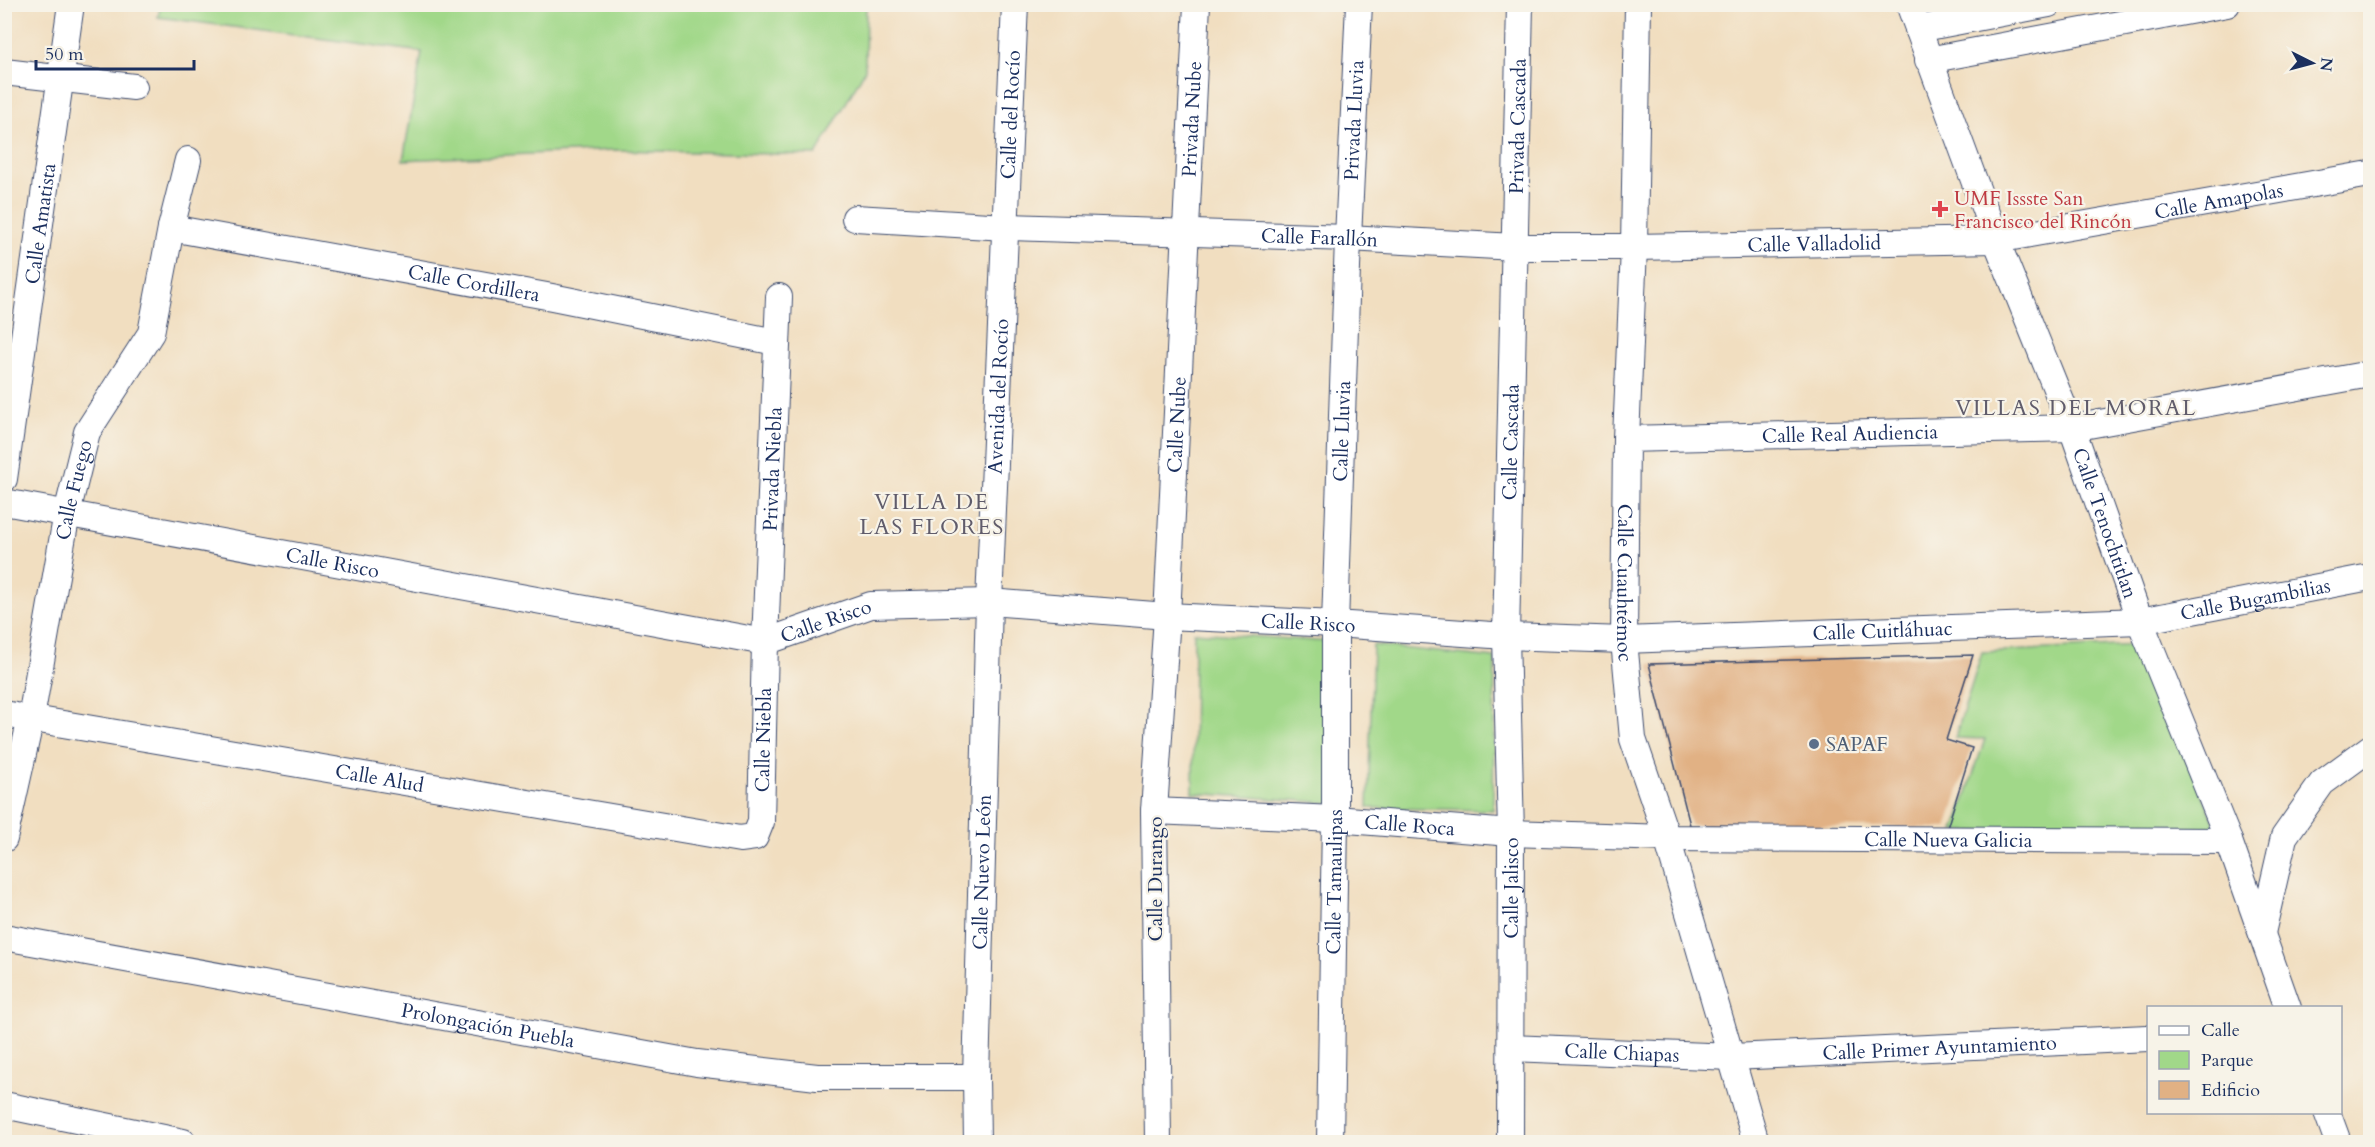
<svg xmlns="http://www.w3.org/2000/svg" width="2375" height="1147" viewBox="0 0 2375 1147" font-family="Cardo,serif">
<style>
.green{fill:#a1d889;stroke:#5e8474;stroke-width:1.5}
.building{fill:#e1b184}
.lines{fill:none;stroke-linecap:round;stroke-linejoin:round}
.minor-casing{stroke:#3b496d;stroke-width:28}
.minor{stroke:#fff;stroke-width:26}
.health-dot{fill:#e0444e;stroke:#f7f3e8;stroke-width:2}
.service-dot{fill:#5c6f8a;stroke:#f7f3e8;stroke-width:2}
.labels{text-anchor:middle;stroke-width:4.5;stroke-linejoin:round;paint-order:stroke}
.street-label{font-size:20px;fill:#1b2f5e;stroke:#f7f3e8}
.health-label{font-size:20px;fill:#be3a42;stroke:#f7f3e8;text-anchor:start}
.service-label{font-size:20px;fill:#4e5e75;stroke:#f7f3e8;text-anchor:start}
.quarter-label{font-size:22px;letter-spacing:1.5px;fill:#605c6b;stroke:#f7f3e8}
</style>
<rect width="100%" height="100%" fill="#f7f3e8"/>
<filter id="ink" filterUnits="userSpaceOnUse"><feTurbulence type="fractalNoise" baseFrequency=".0167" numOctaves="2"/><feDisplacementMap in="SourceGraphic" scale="12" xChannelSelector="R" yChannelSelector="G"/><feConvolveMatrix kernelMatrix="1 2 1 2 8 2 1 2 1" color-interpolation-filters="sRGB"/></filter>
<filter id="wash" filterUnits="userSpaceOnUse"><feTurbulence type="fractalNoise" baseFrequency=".008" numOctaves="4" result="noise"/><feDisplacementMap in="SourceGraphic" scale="24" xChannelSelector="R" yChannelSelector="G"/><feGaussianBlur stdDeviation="1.35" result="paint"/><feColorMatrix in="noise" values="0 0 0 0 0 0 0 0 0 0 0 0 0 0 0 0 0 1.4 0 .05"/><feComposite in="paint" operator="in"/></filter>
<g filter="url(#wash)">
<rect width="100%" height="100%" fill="#f1dec0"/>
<!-- green -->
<g class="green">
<polygon points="161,4 866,5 865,70 816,155 615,150 403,160 422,52 158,17"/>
<polygon points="1194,632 1331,642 1331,803 1193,793"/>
<polygon points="1373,645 1495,658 1493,810 1368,808"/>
<polygon points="2139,645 2219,833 1954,831 1985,739 1955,738 1982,652"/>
</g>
<g id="blocks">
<!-- building -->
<polygon class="building" points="1973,655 1946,740 1972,748 1947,828 1690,825 1649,664"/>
</g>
</g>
<g filter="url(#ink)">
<use href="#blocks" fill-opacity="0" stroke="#3b496d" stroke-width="1.5"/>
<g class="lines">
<!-- minor casing -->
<g class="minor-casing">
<g id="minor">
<path id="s1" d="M1638 4 1634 247 1626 439 1624 640 1633 739 1667 838 1756 1142"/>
<path id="s2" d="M1909 4 1996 240 2072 428 2140 621 2229 841 2288 1008"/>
<polyline points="1918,29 2049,4"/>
<polyline points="1928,60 2227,4"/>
<polyline points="4,72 134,87"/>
<path id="s3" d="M855 218 1006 227 1348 238 1515 247H1634L1996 240 2370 174"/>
<path id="s4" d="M171 228 552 297 776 342"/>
<path id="s5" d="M1626 439 2072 428 2370 374"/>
<path id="s6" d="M4 479 71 4"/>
<path id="s7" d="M4 502 765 642 871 605 989 602 1167 616 1335 624 1506 636 1624 640 2140 621 2370 577"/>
<path id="s8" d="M4 714 740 839 755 837 761 822 765 642 779 297"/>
<path id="s9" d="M1154 811 1335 819 1511 833 1667 838 2229 841"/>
<path id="s10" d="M4 839 31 718 67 513 87 432 151 333 171 228 188 160"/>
<polyline points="2262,933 2284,837 2322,783 2370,748"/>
<path id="s11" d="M4 937 697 1063 817 1077H976"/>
<path id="s12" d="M1511 1048 1732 1057 2148 1038"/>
<polyline points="4,1105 183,1142"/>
<polyline points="2327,1112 2338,1142"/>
<path id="s13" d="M977 1142 976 1077 989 602 1015 4"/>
<path id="s14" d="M1158 1142 1154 811 1167 616 1197 4"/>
<path id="s15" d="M1330 1142 1335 819V624L1348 238 1359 4"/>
<path id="s16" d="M1510 1142 1511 833 1506 636 1520 4"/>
</g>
</g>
<!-- minor -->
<use href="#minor" class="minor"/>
</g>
</g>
<!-- markers -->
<path class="health-dot" d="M1937 200h6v6h6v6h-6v6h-6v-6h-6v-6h6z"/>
<circle class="service-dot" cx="1814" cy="744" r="6"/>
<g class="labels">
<!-- street labels -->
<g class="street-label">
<text dy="7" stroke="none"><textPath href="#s13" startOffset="1028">Calle del Rocío</textPath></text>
<text dy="7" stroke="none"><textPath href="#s14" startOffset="1024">Privada Nube</textPath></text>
<text dy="7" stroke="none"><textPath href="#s15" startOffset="1022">Privada Lluvia</textPath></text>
<text dy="7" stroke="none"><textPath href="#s16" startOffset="1016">Privada Cascada</textPath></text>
<text dy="7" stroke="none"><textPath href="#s3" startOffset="1368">Calle Amapolas</textPath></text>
<text dy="7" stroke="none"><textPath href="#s6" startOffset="258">Calle Amatista</textPath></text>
<text dy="7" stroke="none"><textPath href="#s3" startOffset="465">Calle Farallón</textPath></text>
<text dy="7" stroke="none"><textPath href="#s3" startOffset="960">Calle Valladolid</textPath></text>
<text dy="7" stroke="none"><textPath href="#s4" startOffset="308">Calle Cordillera</textPath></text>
<text dy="7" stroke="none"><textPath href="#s13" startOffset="746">Avenida del Rocío</textPath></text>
<text dy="7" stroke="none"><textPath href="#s14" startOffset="718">Calle Nube</textPath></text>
<text dy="7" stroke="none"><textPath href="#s15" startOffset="711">Calle Lluvia</textPath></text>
<text dy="7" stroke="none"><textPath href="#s5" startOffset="224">Calle Real Audiencia</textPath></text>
<text dy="7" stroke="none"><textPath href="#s16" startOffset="700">Calle Cascada</textPath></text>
<text dy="7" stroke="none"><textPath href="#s8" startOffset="1131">Privada Niebla</textPath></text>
<text dy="7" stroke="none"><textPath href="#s10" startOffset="356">Calle Fuego</textPath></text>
<text dy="7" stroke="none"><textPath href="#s2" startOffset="555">Calle Tenochtitlan</textPath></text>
<text dy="7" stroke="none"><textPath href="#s7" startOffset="334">Calle Risco</textPath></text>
<text dy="7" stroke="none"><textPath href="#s1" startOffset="579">Calle Cuauhtémoc</textPath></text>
<text dy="7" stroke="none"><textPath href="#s7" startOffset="2274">Calle Bugambilias</textPath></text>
<text dy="7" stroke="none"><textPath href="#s7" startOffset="838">Calle Risco</textPath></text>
<text dy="7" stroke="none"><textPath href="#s7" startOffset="1324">Calle Risco</textPath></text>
<text dy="7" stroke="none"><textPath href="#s7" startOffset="1899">Calle Cuitláhuac</textPath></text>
<text dy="7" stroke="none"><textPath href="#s8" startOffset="860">Calle Niebla</textPath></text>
<text dy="7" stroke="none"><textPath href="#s8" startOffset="381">Calle Alud</textPath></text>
<text dy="7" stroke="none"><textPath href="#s9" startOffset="256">Calle Roca</textPath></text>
<text dy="7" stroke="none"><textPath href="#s9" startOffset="795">Calle Nueva Galicia</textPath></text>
<text dy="7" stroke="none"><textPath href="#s13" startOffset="270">Calle Nuevo León</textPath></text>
<text transform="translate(1155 879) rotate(-90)" y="7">Calle Durango</text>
<text dy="7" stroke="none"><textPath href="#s15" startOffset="260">Calle Tamaulipas</textPath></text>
<text dy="7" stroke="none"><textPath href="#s16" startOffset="254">Calle Jalisco</textPath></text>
<text dy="7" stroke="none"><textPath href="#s11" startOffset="492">Prolongación Puebla</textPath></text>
<text dy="7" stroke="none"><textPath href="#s12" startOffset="429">Calle Primer Ayuntamiento</textPath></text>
<text dy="7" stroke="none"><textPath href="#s12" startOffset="111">Calle Chiapas</textPath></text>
</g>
<!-- health labels -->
<g class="health-label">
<text x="1954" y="205">UMF Issste San<tspan x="1954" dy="23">Francisco del Rincón</tspan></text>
</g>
<!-- service labels -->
<g class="service-label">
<text x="1826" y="751">SAPAF</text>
</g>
<!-- quarter labels -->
<g class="quarter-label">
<text x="2076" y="415">VILLAS DEL MORAL</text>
<text x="932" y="509">VILLA DE<tspan x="932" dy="25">LAS FLORES</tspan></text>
</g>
</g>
<!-- margin -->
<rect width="2375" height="1147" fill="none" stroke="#f7f3e8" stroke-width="24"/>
<!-- legend -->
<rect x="2147" y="1006" width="195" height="108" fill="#f7f3e8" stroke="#9fa5b1" stroke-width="1.5"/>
<rect x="2159" y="1026" width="30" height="9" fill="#ffffff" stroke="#9fa5b1" stroke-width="1.5"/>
<text x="2201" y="1036" font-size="18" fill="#1b2f5e">Calle</text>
<rect x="2159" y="1051" width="30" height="18" fill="#a1d889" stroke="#9fa5b1" stroke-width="1.5"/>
<text x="2201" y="1066" font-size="18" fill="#1b2f5e">Parque</text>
<rect x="2159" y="1081" width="30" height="18" fill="#e1b184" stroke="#9fa5b1" stroke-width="1.5"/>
<text x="2201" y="1096" font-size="18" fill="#1b2f5e">Edificio</text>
<!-- north arrow -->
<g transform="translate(2312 63) rotate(96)" stroke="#f7f3e8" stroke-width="4.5" paint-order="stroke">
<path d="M0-4.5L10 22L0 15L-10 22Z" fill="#1b2f5e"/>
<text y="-9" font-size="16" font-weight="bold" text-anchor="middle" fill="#1b2f5e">N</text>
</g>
<!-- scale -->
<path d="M36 60v9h158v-9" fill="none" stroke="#1b2f5e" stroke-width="3"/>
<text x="45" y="60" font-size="18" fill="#1b2f5e" stroke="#f7f3e8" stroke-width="4.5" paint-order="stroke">50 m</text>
</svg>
